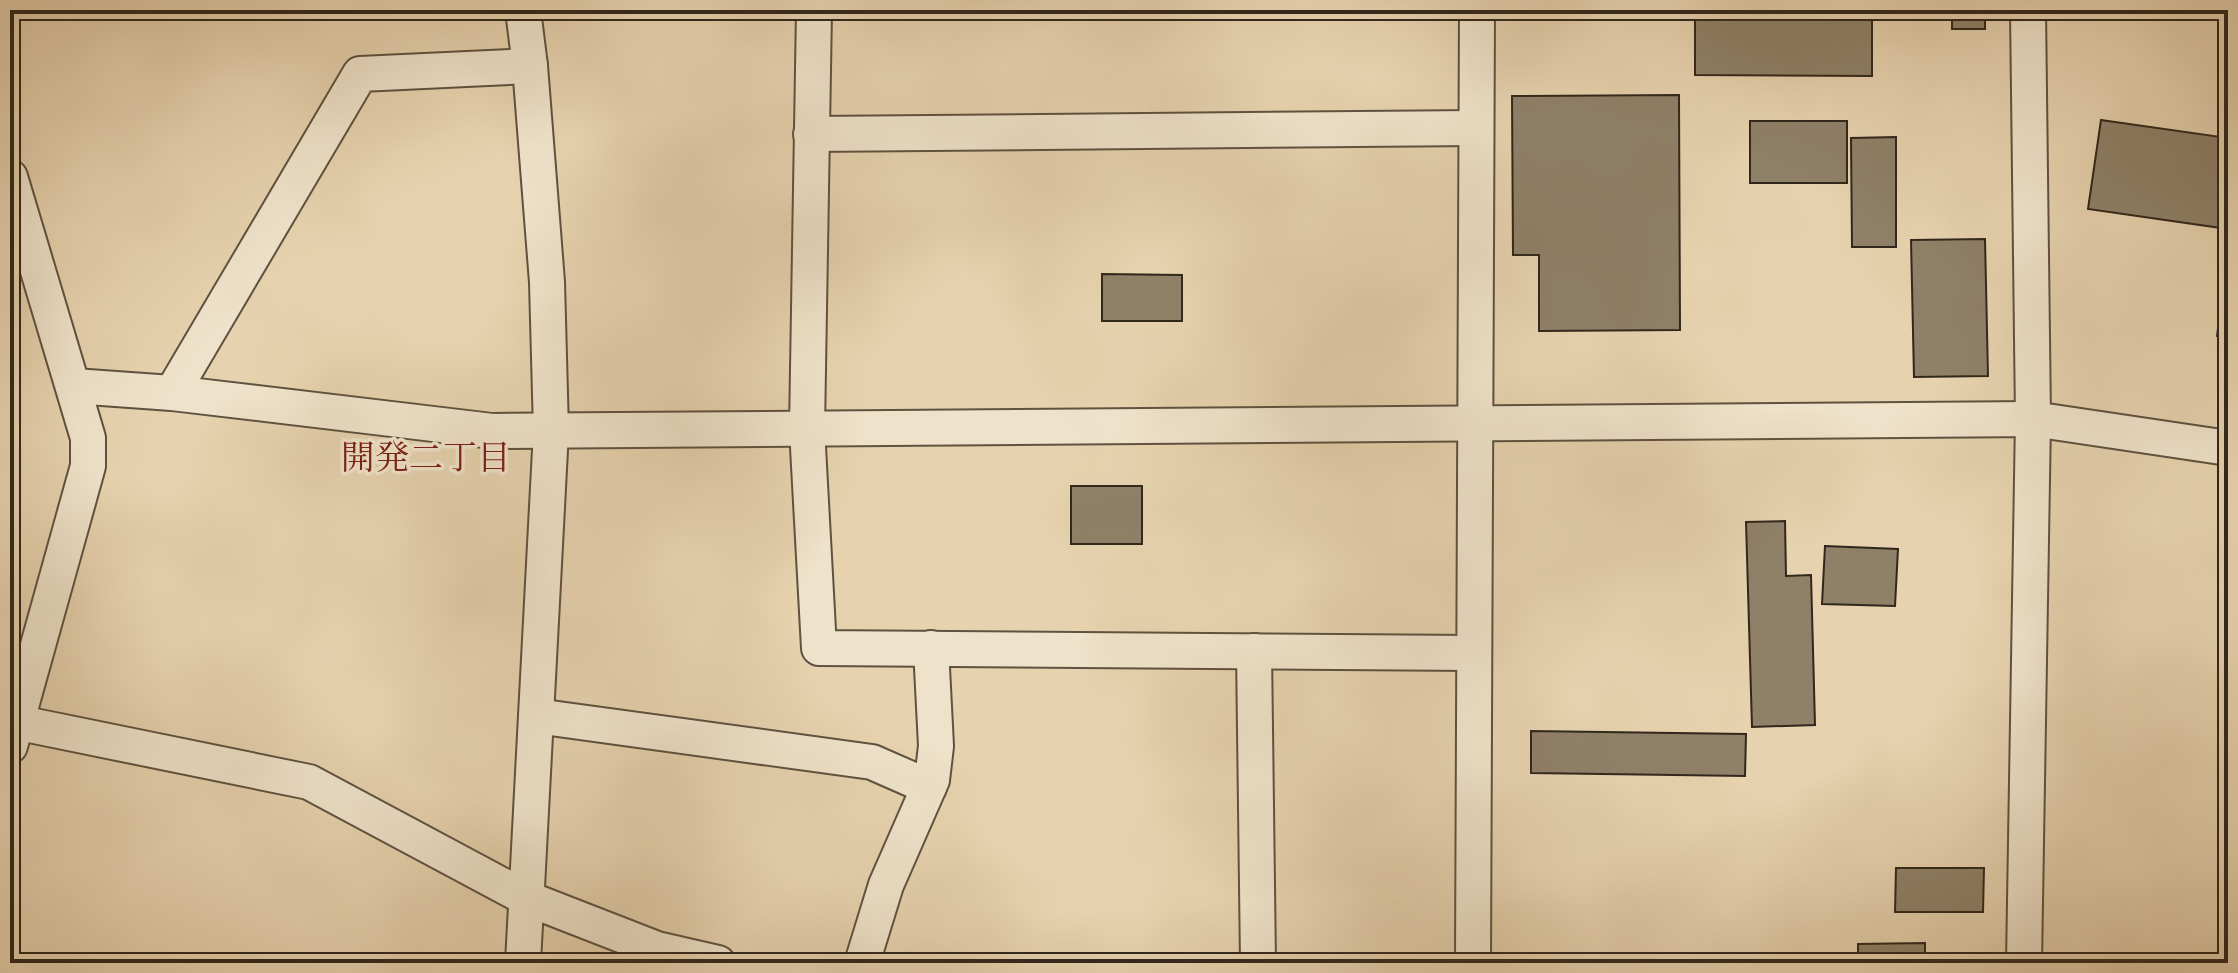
<svg xmlns="http://www.w3.org/2000/svg" width="2238" height="973" viewBox="0 0 2238 973" font-family="'Sorts Mill Goudy','Noto Serif JP',serif">
<style>
.building{fill:#8f8068;stroke:#31271c;stroke-width:2}
.lines{fill:none;stroke-linecap:round;stroke-linejoin:round}
.minor-casing{stroke:#5e5240;stroke-width:38}
.minor{stroke:#efe2ca;stroke-width:34}
.labels{text-anchor:middle;stroke-width:7;stroke-linejoin:round;paint-order:stroke}
.neighbourhood-label{font-size:34px;fill:#7a1f14;stroke:#efe2ca}
</style>
<rect width="100%" height="100%" fill="#e6d2ae"/>
<filter id="stains"><feTurbulence type="fractalNoise" baseFrequency=".0025" numOctaves="4"/><feColorMatrix values="0 0 0 0 .2 0 0 0 0 .09 0 0 0 0 .02 0 0 0 .5 -.17"/></filter>
<radialGradient id="worn" r=".72"><stop offset=".6" stop-color="#630" stop-opacity="0"/><stop offset="1" stop-color="#630" stop-opacity=".3"/></radialGradient>
<!-- building -->
<g class="building">
<polygon points="1888,10 1985,10 1985,29 1952,29 1952,19 1888,18"/>
<polygon points="1695,15 1872,16 1872,76 1695,75"/>
<polygon points="1679,95 1680,330 1539,331 1539,255 1513,255 1512,96"/>
<polygon points="2101,120 2228,138 2228,229 2088,209"/>
<rect x="1750" y="121" width="97" height="62"/>
<polygon points="1896,137 1896,247 1852,247 1851,138"/>
<polygon points="1985,239 1988,376 1914,377 1911,240"/>
<polygon points="2227,258 2228,258 2228,338 2217,336"/>
<polygon points="1102,274 1182,275 1182,321 1102,321"/>
<rect x="1071" y="486" width="71" height="58"/>
<polygon points="1785,521 1786,576 1811,575 1815,725 1752,727 1746,522"/>
<polygon points="1825,546 1898,549 1895,606 1822,604"/>
<polygon points="1531,731 1746,734 1745,776 1531,773"/>
<polygon points="1896,868 1984,868 1983,912 1895,912"/>
<polygon points="1925,943 1925,963 1858,963 1858,944"/>
</g>
<g class="lines">
<!-- minor casing -->
<g class="minor-casing">
<g id="minor">
<polyline points="523,10 530,66 547,282 551,431 523,963"/>
<polyline points="814,10 807,429 819,648 1473,653"/>
<polyline points="811,134 1476,128"/>
<polyline points="10,177 88,438 88,466 10,746"/>
<polyline points="74,386 172,393 492,431 2033,419 2228,448"/>
<polyline points="172,393 360,74 530,66"/>
<polyline points="1254,651 1258,963"/>
<polyline points="536,716 872,762 929,787"/>
<polyline points="10,721 309,782 526,898 657,949 718,963"/>
<polyline points="862,963 886,885 932,780 936,746 931,648"/>
<polyline points="1473,963 1477,10"/>
<polyline points="2024,963 2033,419 2028,10"/>
</g>
</g>
<!-- minor -->
<use href="#minor" class="minor"/>
</g>
<g class="labels">
<!-- neighbourhood labels -->
<g class="neighbourhood-label">
<text x="426" y="469">開発二丁目</text>
</g>
</g>
<!-- margin -->
<rect width="2238" height="973" fill="none" stroke="#e6d2ae" stroke-width="40"/>
<rect x="12" y="12" width="2214" height="949" fill="none" stroke="#31271c" stroke-width="4"/>
<rect x="20" y="20" width="2198" height="933" fill="none" stroke="#31271c" stroke-width="2"/>
<rect width="100%" height="100%" filter="url(#stains)"/>
<rect width="100%" height="100%" fill="url(#worn)"/>
</svg>
